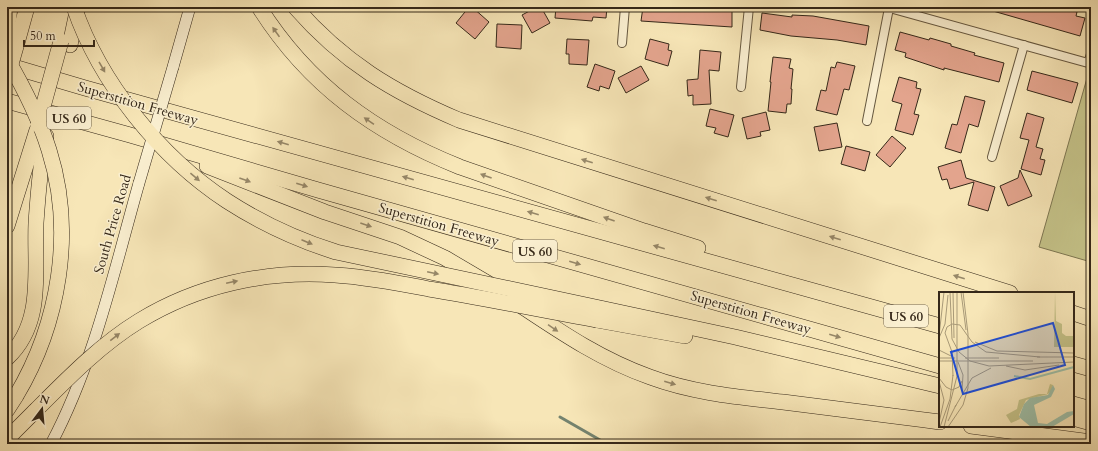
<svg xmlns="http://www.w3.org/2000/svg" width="1098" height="451" viewBox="0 0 1098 451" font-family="Cardo,serif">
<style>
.green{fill:#c5c389;stroke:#7d7651}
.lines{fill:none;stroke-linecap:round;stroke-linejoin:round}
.stream{stroke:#74836f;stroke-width:3}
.building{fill:#e3a48d;stroke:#352819}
.street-casing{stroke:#665840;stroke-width:10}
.secondary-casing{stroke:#352819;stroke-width:12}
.highway-casing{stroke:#352819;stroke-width:16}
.street{stroke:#faefd0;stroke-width:8}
.secondary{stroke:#faefd0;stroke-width:11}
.highway{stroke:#f7e6b7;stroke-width:15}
.secondary-bridge-casing{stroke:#352819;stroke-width:12;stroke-linecap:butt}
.highway-bridge-casing{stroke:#352819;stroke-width:16;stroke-linecap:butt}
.secondary-bridge{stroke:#faefd0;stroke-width:11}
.highway-bridge{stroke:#f7e6b7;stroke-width:15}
.oneway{fill:#968768}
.labels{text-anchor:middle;stroke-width:3;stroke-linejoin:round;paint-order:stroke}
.shield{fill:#faefd0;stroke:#706450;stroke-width:1}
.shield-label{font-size:13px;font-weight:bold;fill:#352819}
.street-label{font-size:14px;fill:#352819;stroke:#faefd0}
.inset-river{fill:none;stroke:#9ec0a9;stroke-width:2}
.inset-road{fill:none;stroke:#a99a78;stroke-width:1}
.view{fill:#1d4ed8;fill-opacity:0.15;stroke:#1d4ed8;stroke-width:2}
.inset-edge{fill:none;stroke:#352819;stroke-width:2}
</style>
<rect width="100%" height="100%" fill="#f7e6b7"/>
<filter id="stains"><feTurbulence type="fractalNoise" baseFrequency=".005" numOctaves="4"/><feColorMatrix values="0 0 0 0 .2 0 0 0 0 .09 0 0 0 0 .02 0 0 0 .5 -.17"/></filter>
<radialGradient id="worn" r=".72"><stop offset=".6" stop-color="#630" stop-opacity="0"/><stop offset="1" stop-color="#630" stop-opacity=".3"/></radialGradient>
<!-- green -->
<polygon class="green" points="1091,70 1091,262 1039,247 1089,71"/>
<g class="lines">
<!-- stream -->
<polyline class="stream" points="560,417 607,444"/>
</g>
<!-- building -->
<g class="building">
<polygon points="469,7 472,7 489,22 475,39 456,23"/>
<polygon points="537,7 541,7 550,23 532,33 522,15"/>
<polygon points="556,7 607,7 606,18 593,17 592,21 555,18"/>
<polygon points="643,7 690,7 701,8 700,9 732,11 732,27 641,21"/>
<polygon points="987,7 1027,7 1035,9 1035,7 1058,7 1077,12 1076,16 1085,18 1080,36 986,9"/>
<polygon points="762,13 792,17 792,15 813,16 869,26 866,45 837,40 791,36 760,30"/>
<polygon points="497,24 522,25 521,49 496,47"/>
<polygon points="900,32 929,40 930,38 951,44 951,46 975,53 974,55 1004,63 999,82 944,68 944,70 905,57 906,53 895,50"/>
<polygon points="567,39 589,40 587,65 569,64 569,54 566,54"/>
<polygon points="650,39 669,44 668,50 672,51 668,66 645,59"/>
<polygon points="700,50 721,52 719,71 709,70 711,104 693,105 693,95 688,96 687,80 698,79"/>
<polygon points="773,57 791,59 789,68 793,69 791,89 792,89 791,104 787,104 786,113 768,111 771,82 770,82"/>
<polygon points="837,62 855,66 849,90 844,89 837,115 816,110 821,90 826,91 831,67 835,68"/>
<polygon points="595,64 615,71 609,89 600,86 599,91 587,87"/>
<polygon points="641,66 649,80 626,93 618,78"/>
<polygon points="1032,71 1078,83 1072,103 1027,90"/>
<polygon points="899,77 917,82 916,88 921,89 914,114 919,115 913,135 895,130 902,104 892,101"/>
<polygon points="965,96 985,101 978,127 969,124 961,153 945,148 952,124 957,125"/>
<polygon points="710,109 734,115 728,137 714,133 716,128 706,126"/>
<polygon points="766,112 770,130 760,132 761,136 747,139 742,118"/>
<polygon points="1027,113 1044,118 1036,147 1043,149 1040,159 1045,160 1041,175 1021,169 1029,140 1020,138"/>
<polygon points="837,123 842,147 819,151 814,127"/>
<polygon points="892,136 906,148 890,167 876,155"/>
<polygon points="846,146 870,152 865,171 841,164"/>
<polygon points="961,160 966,178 995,187 988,211 968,205 974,182 950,189 947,179 942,180 938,167"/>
<polygon points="1020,170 1032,196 1008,206 1000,186 1018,178"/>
</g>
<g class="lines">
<!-- street casing -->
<g class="street-casing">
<g id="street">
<polyline points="886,7 1088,63 1091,54"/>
<polyline points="622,43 625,7"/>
<polyline points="741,87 749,7"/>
<polyline points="867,121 889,8"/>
<polyline points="992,157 1024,45"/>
</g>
</g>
<!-- secondary casing -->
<g class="secondary-casing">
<g id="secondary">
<polyline points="173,67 190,7"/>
<path d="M51 444C94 363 114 271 139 183"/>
</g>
</g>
<!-- highway casing -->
<g class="highway-casing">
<g id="highway">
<path d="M259 7C308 85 375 133 460 167L644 231 698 248"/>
<path d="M295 7C343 62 393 92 459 120L1010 293"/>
<polyline points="7,32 10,7"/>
<polyline points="17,43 27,7"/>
<polyline points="70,45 78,7"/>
<polyline points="7,65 85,88 940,326"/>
<polyline points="7,101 130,135 318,190 940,366"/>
<polyline points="207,166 325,212 400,237 445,258 489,284"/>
<polyline points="7,226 37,130"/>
<path d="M520 305C562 333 602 360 650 377 693 393 738 397 783 402 836 409 888 415 940 422"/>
<polyline points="600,308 735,337 940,386"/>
<polyline points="1073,313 1091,319"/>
<polyline points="597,320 685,336"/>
<path d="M7 358C45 323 34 269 36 223 38 194 40 164 46 136"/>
<polyline points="1073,364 1091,369"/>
<polyline points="1073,404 1091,409"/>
<polyline points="7,410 16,396"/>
<polyline points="1073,418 1091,423"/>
<polyline points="971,426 1091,442"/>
<polyline points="7,439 35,411"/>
</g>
</g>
<!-- street -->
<use href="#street" class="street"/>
<!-- secondary -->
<use href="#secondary" class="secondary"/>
<!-- highway -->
<use href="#highway" class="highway"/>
<!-- secondary-bridge casing -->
<g class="secondary-bridge-casing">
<polyline id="secondary-bridge" points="139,183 173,67"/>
</g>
<!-- highway-bridge casing -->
<g class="highway-bridge-casing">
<g id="highway-bridge">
<path d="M74 7C100 83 160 157 227 201 261 223 298 240 336 252L600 308"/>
<path d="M7 59C24 88 39 118 49 150 75 232 59 324 16 396"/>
<polyline points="9,71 17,43"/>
<polyline points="38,125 61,41"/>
<path d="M35 411C67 379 100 345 139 321 198 285 266 270 335 275 367 277 398 283 429 289 485 298 541 310 597 320"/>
</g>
</g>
<!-- secondary-bridge -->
<use href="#secondary-bridge" class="secondary-bridge"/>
<!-- highway-bridge -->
<use href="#highway-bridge" class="highway-bridge"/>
</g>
<!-- one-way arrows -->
<defs><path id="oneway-solid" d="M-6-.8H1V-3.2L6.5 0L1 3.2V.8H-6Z"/></defs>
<g class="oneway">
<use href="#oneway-solid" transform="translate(276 32) rotate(-125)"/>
<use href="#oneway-solid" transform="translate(102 67) rotate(60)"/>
<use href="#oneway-solid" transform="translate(369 121) rotate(-146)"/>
<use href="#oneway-solid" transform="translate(283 143) rotate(-164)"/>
<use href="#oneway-solid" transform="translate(587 161) rotate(-163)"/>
<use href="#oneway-solid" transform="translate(486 176) rotate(-160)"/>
<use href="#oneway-solid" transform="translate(195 177) rotate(40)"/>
<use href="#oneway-solid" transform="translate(408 178) rotate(-164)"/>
<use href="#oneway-solid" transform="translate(245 180) rotate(20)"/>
<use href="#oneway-solid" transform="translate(302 185) rotate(17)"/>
<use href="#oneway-solid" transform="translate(711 199) rotate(-163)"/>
<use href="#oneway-solid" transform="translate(533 213) rotate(-164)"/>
<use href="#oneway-solid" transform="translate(609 219) rotate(-160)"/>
<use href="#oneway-solid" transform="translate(366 225) rotate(19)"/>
<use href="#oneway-solid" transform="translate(835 238) rotate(-163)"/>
<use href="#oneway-solid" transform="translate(307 242) rotate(23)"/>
<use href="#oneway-solid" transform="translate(659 247) rotate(-164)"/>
<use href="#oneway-solid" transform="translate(575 263) rotate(16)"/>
<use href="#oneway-solid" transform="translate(433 273) rotate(12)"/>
<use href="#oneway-solid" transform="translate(959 277) rotate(-163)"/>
<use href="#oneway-solid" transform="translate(232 282) rotate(-12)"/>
<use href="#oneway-solid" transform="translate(553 328) rotate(34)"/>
<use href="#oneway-solid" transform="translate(835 336) rotate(16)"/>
<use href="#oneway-solid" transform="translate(115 337) rotate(-38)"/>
<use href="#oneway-solid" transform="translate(670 383) rotate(16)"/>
</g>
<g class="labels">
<!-- shield labels -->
<g class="shield">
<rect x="47" y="107" width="44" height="22" rx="3"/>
<rect x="513" y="240" width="44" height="22" rx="3"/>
<rect x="884" y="305" width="44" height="22" rx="3"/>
</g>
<g class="shield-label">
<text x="69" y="123">US 60</text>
<text x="535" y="256">US 60</text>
<text x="906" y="321">US 60</text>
</g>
<!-- street labels -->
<g class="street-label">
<text transform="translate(138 103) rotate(16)" y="5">Superstition Freeway</text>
<text transform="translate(112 224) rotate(-74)" y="5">South Price Road</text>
<text transform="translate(439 224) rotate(16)" y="5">Superstition Freeway</text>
<text transform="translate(751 312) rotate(16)" y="5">Superstition Freeway</text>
</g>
</g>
<!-- overview -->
<g transform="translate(939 292)">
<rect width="135" height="135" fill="#f7e6b7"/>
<path d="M116 0 117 29 123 32V41L127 44H135V55H115ZM111 92 114 93 113 98 109 102 87 108 80 123 81 127 72 131 67 123 78 117 80 108 100 102H108Z" fill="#c5c389"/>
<path d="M114 93 116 97 112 105 95 113 99 131 108 132 128 120 135 119V122L113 135H92L80 125 85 112 91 106 109 103Z" fill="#9ec0a9"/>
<path class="inset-river" d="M75 84 91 87 135 75"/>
<path class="inset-road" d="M11 0 13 47 20 60 31 69 50 74 135 70M14 0 15 46M22 0 27 38M0 44 5 0M0 46 6 32 9 3M36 50 58 59 135 61M0 58 14 65M98 65H135M0 66H16M26 66H60M0 69H94M19 70 24 83 23 98M67 74 86 78 120 73M14 84 13 60 6 41 8 35 13 32 21 33 33 50 47 60 101 65M0 86 7 95 13 98 20 95 23 89M16 115 33 86 52 76M9 129 17 113M0 131 5 108 0 89M1 135 11 107 14 83M5 135 18 84V0M9 135 24 113 29 96V42L24 0"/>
<path class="view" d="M114 31 126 73 24 102 12 60Z"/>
<rect width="135" height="135" class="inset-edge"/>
</g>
<!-- margin -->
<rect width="1098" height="451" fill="none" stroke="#f7e6b7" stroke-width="24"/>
<rect x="8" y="8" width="1082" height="435" fill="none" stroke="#352819" stroke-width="2"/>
<rect x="12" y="12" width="1074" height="427" fill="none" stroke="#352819"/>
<!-- north arrow -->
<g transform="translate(42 409) rotate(16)" stroke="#faefd0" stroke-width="3" paint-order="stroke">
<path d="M0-3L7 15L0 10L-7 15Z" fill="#352819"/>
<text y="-6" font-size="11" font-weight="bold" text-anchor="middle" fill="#352819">N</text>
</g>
<!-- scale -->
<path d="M24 40v6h70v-6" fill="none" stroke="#352819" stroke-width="2"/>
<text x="30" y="40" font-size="12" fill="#352819" stroke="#faefd0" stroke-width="3" paint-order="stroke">50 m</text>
<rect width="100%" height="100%" filter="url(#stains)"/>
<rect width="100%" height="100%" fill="url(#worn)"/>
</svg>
